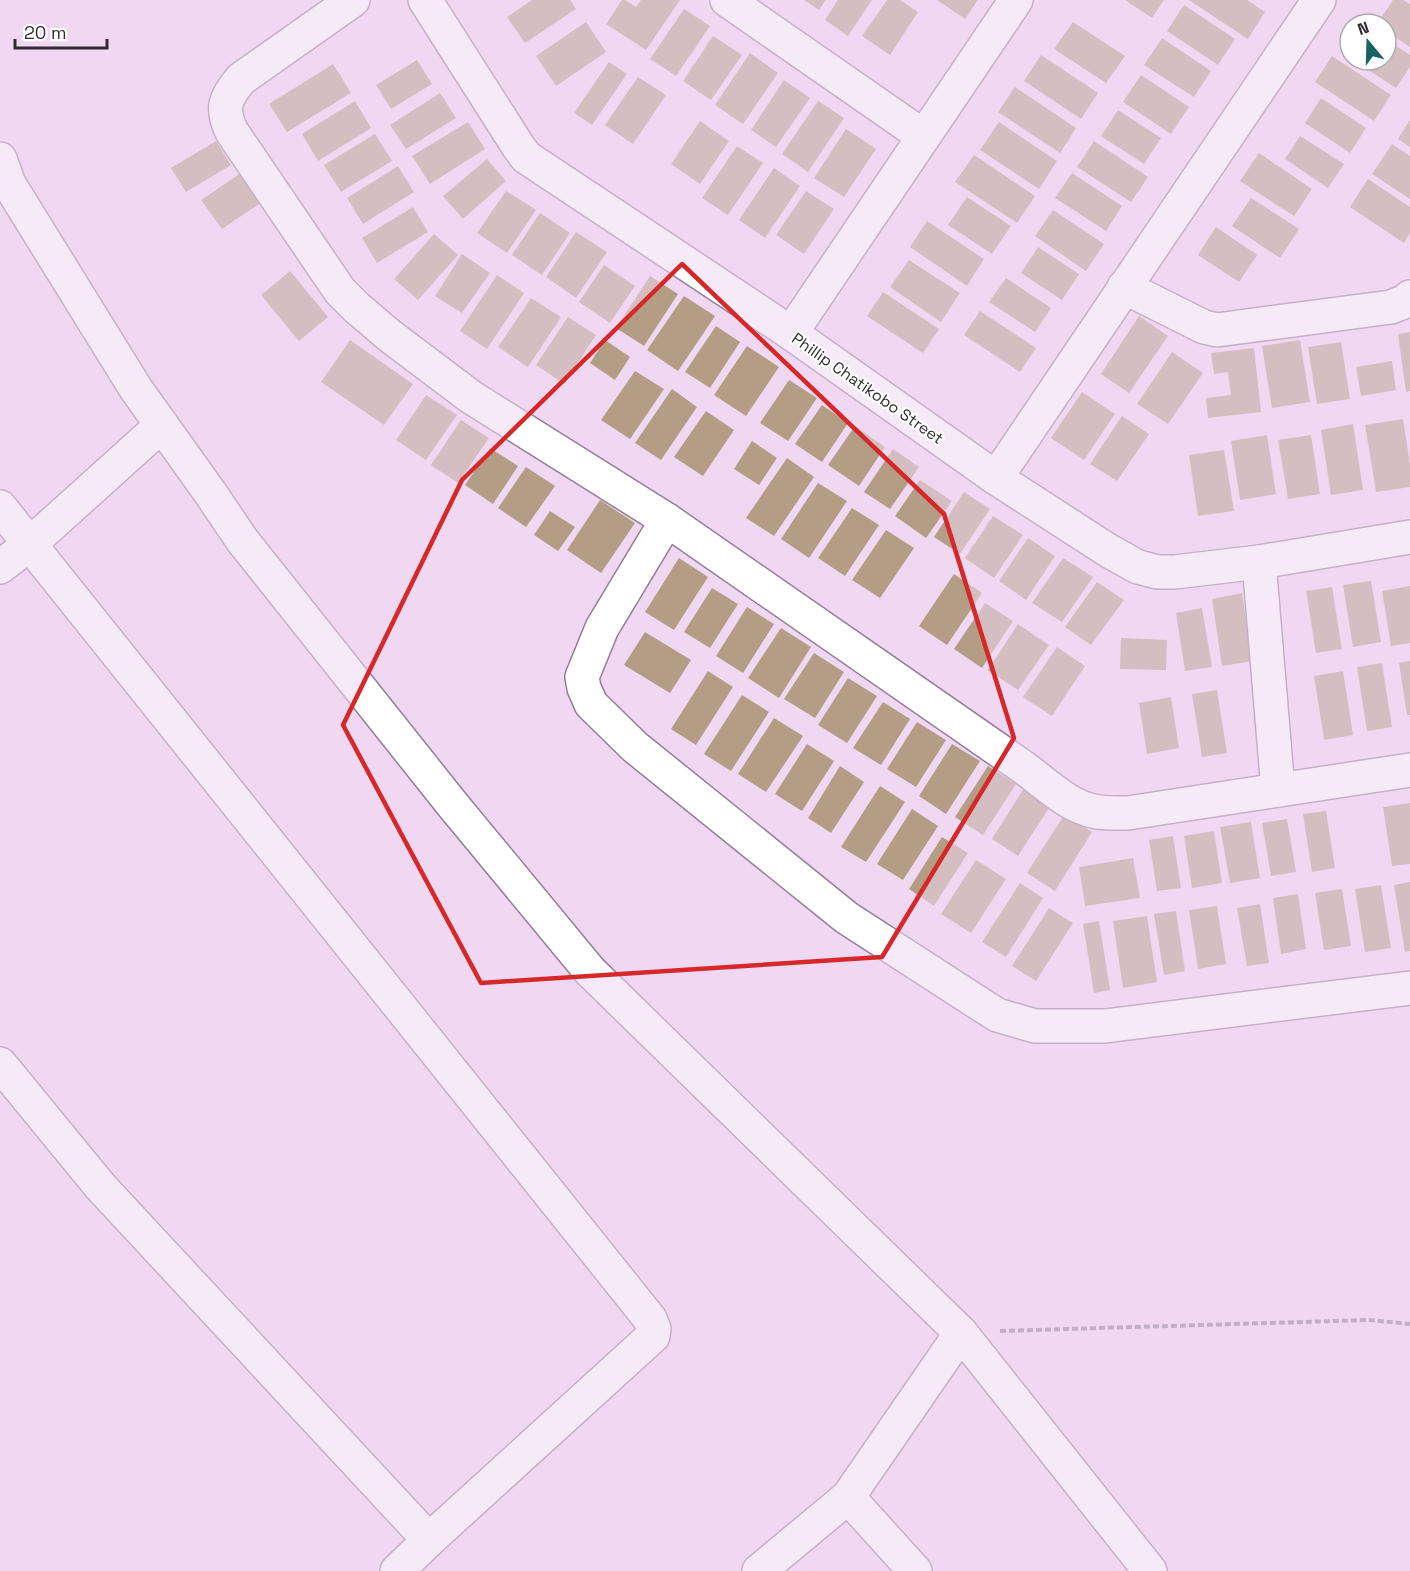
<svg xmlns="http://www.w3.org/2000/svg" width="1410" height="1571" viewBox="0 0 1410 1571" font-family="'Space Grotesk',sans-serif">
<style>
.building{fill:#b49d85}
.lines{fill:none;stroke-linecap:round;stroke-linejoin:round}
.minor-casing{stroke:#937e96;stroke-width:36}
.path{stroke:#8d7d8f;stroke-width:4;stroke-dasharray:6 3;stroke-linecap:butt}
.minor{stroke:#fff;stroke-width:33}
.marked{fill:none;stroke:#d62828;stroke-width:4.5;stroke-linejoin:round}
.labels{text-anchor:middle;stroke-width:4.5;stroke-linejoin:round;paint-order:stroke}
.street-label{font-size:16px;fill:#332a34;stroke:#fff}
</style>
<rect width="100%" height="100%" fill="#f0d8f3"/>
<!-- building -->
<g class="building">
<polygon points="532,0 570,0 576,9 525,43 507,17"/>
<polygon points="622,0 625,0 636,7 641,0 680,0 646,50 606,24"/>
<polygon points="804,0 826,0 819,10"/>
<polygon points="838,0 872,0 848,36 825,20"/>
<polygon points="887,0 900,0 918,12 890,55 862,36"/>
<polygon points="937,0 978,0 965,19"/>
<polygon points="1125,0 1164,0 1152,18"/>
<polygon points="1189,0 1247,0 1265,12 1248,39"/>
<polygon points="1393,0 1403,0 1410,4 1410,47 1386,31 1386,24 1377,24"/>
<polygon points="1184,5 1235,39 1218,65 1167,31"/>
<polygon points="684,9 710,26 676,76 650,59"/>
<polygon points="586,22 606,52 556,86 536,56"/>
<polygon points="1073,22 1125,56 1106,83 1054,49"/>
<polygon points="713,36 742,55 711,100 683,81"/>
<polygon points="1162,38 1211,71 1194,97 1144,65"/>
<polygon points="1386,39 1410,55 1410,67 1396,88 1353,60 1386,60"/>
<polygon points="750,53 778,73 743,124 715,105"/>
<polygon points="1041,55 1098,93 1081,119 1024,81"/>
<polygon points="1332,56 1391,95 1374,121 1315,82"/>
<polygon points="417,60 432,84 391,109 376,85"/>
<polygon points="609,62 627,74 592,125 574,113"/>
<polygon points="333,64 351,93 287,132 269,104"/>
<polygon points="1141,75 1189,107 1171,134 1123,102"/>
<polygon points="638,77 666,95 633,144 605,125"/>
<polygon points="784,80 810,98 776,147 751,130"/>
<polygon points="1015,87 1076,128 1060,153 998,112"/>
<polygon points="440,93 456,118 406,149 390,125"/>
<polygon points="1321,98 1366,128 1350,153 1305,123"/>
<polygon points="355,101 371,128 318,161 302,134"/>
<polygon points="818,101 844,118 808,172 782,154"/>
<polygon points="1118,110 1161,138 1144,164 1101,136"/>
<polygon points="1410,120 1410,147 1398,139"/>
<polygon points="700,121 729,141 700,184 671,164"/>
<polygon points="468,122 485,149 430,184 412,156"/>
<polygon points="999,122 1057,161 1039,189 980,150"/>
<polygon points="846,129 876,149 844,197 814,178"/>
<polygon points="375,134 392,161 341,192 324,165"/>
<polygon points="1300,136 1344,164 1328,188 1285,159"/>
<polygon points="216,141 231,165 186,192 171,168"/>
<polygon points="1094,141 1148,177 1131,202 1077,167"/>
<polygon points="1392,144 1410,156 1410,199 1372,174"/>
<polygon points="737,146 763,163 728,215 702,198"/>
<polygon points="1259,153 1312,189 1294,216 1240,181"/>
<polygon points="974,155 1035,196 1017,223 955,182"/>
<polygon points="487,159 506,181 463,219 443,196"/>
<polygon points="398,166 414,192 363,224 347,198"/>
<polygon points="774,168 800,186 765,238 739,220"/>
<polygon points="241,173 262,202 222,229 201,200"/>
<polygon points="1072,173 1122,206 1106,231 1055,198"/>
<polygon points="1368,179 1410,207 1410,233 1404,243 1350,207"/>
<polygon points="506,191 536,210 507,253 477,233"/>
<polygon points="806,191 834,209 804,254 776,235"/>
<polygon points="967,197 1011,226 992,254 948,225"/>
<polygon points="1251,198 1299,229 1280,258 1232,226"/>
<polygon points="413,207 428,232 377,263 362,238"/>
<polygon points="1053,210 1104,244 1086,271 1035,236"/>
<polygon points="540,213 570,233 542,275 512,255"/>
<polygon points="927,221 984,259 967,286 910,247"/>
<polygon points="1216,227 1257,255 1239,282 1198,255"/>
<polygon points="576,232 607,252 576,298 546,277"/>
<polygon points="434,234 458,255 418,300 394,279"/>
<polygon points="1038,247 1079,274 1062,300 1021,273"/>
<polygon points="462,254 490,273 462,313 435,296"/>
<polygon points="909,260 960,293 941,322 890,287"/>
<polygon points="604,265 635,286 610,323 579,302"/>
<polygon points="290,271 328,317 299,341 261,295"/>
<polygon points="497,275 524,293 487,349 460,331"/>
<polygon points="650,276 678,294 644,346 616,328"/>
<polygon points="1006,278 1051,308 1035,332 989,302"/>
<polygon points="883,292 939,329 923,353 867,316"/>
<polygon points="684,296 715,316 678,371 647,350"/>
<polygon points="531,298 561,317 528,367 498,347"/>
<polygon points="980,311 1036,348 1020,372 964,335"/>
<polygon points="1139,316 1168,336 1129,393 1101,374"/>
<polygon points="568,317 596,335 564,384 536,365"/>
<polygon points="716,326 740,342 710,388 685,372"/>
<polygon points="1410,332 1410,391 1406,392 1398,334"/>
<polygon points="350,340 413,384 384,425 321,382"/>
<polygon points="605,340 630,357 615,380 590,363"/>
<polygon points="1300,340 1310,402 1272,408 1262,346"/>
<polygon points="1341,342 1350,399 1317,404 1308,347"/>
<polygon points="747,346 779,367 746,416 714,395"/>
<polygon points="1254,348 1261,412 1208,418 1206,398 1231,395 1228,372 1214,374 1211,353"/>
<polygon points="1172,352 1203,373 1168,424 1137,404"/>
<polygon points="1392,361 1396,390 1361,396 1356,367"/>
<polygon points="635,371 664,389 630,439 601,420"/>
<polygon points="789,380 817,398 788,441 760,423"/>
<polygon points="672,389 697,407 661,460 635,443"/>
<polygon points="1082,392 1115,414 1084,460 1051,438"/>
<polygon points="426,395 457,415 426,460 396,440"/>
<polygon points="822,405 848,423 822,462 795,444"/>
<polygon points="706,411 734,430 703,476 674,457"/>
<polygon points="1122,416 1149,434 1117,481 1090,464"/>
<polygon points="1403,419 1410,464 1410,487 1376,492 1365,425"/>
<polygon points="461,420 489,438 458,483 431,465"/>
<polygon points="1353,424 1363,490 1331,495 1321,430"/>
<polygon points="855,426 885,447 859,486 828,465"/>
<polygon points="1267,435 1276,494 1240,500 1231,441"/>
<polygon points="1311,435 1320,494 1288,499 1278,440"/>
<polygon points="752,441 777,458 759,485 734,469"/>
<polygon points="490,448 518,466 493,504 465,485"/>
<polygon points="893,449 919,467 890,509 864,492"/>
<polygon points="1224,450 1234,511 1198,516 1189,455"/>
<polygon points="787,458 814,477 774,536 746,518"/>
<polygon points="526,467 555,486 526,527 498,508"/>
<polygon points="920,480 952,501 926,538 895,516"/>
<polygon points="818,483 847,501 809,558 781,539"/>
<polygon points="964,492 990,509 960,554 934,537"/>
<polygon points="600,500 635,523 601,573 567,550"/>
<polygon points="852,508 879,525 845,576 818,558"/>
<polygon points="550,511 575,527 558,551 534,535"/>
<polygon points="993,516 1023,535 994,578 965,558"/>
<polygon points="886,530 914,548 880,598 852,580"/>
<polygon points="1028,538 1055,556 1026,600 999,581"/>
<polygon points="679,558 708,577 674,630 645,612"/>
<polygon points="1063,558 1093,577 1062,622 1032,603"/>
<polygon points="954,574 982,593 947,645 919,626"/>
<polygon points="1371,581 1381,642 1353,647 1343,585"/>
<polygon points="1097,582 1124,600 1091,645 1065,627"/>
<polygon points="1410,586 1410,643 1391,646 1382,591"/>
<polygon points="1332,587 1342,649 1316,653 1306,591"/>
<polygon points="712,588 738,604 710,648 684,632"/>
<polygon points="1242,593 1253,661 1222,666 1212,599"/>
<polygon points="985,603 1013,621 982,668 954,649"/>
<polygon points="747,607 774,624 743,673 716,656"/>
<polygon points="1202,608 1212,667 1185,671 1176,613"/>
<polygon points="1018,624 1049,645 1018,690 988,670"/>
<polygon points="781,628 811,647 779,698 748,678"/>
<polygon points="645,632 691,660 670,693 624,665"/>
<polygon points="1121,638 1167,640 1166,670 1120,669"/>
<polygon points="1057,647 1085,666 1052,716 1023,697"/>
<polygon points="814,653 844,672 815,718 784,699"/>
<polygon points="1410,661 1410,715 1407,715 1399,663"/>
<polygon points="1382,663 1392,727 1367,731 1357,667"/>
<polygon points="708,671 733,687 696,745 671,729"/>
<polygon points="1343,671 1353,735 1324,740 1314,676"/>
<polygon points="848,678 877,696 847,743 818,725"/>
<polygon points="1217,690 1227,753 1202,757 1192,694"/>
<polygon points="742,695 769,712 731,771 704,754"/>
<polygon points="1171,697 1179,748 1147,754 1139,703"/>
<polygon points="883,702 910,719 881,765 853,748"/>
<polygon points="774,718 803,736 766,792 738,774"/>
<polygon points="917,722 946,740 916,787 887,769"/>
<polygon points="807,744 834,761 802,811 775,794"/>
<polygon points="952,744 980,761 946,814 919,796"/>
<polygon points="840,766 864,782 831,833 808,818"/>
<polygon points="988,766 1016,784 983,835 955,817"/>
<polygon points="880,786 905,802 866,862 841,847"/>
<polygon points="1024,788 1051,805 1018,856 992,839"/>
<polygon points="1410,803 1410,864 1392,866 1383,807"/>
<polygon points="912,809 938,826 903,880 877,864"/>
<polygon points="1326,811 1335,868 1312,872 1303,814"/>
<polygon points="1064,815 1092,832 1055,891 1027,873"/>
<polygon points="1287,819 1296,872 1271,876 1262,823"/>
<polygon points="1251,822 1260,878 1230,883 1220,827"/>
<polygon points="1214,831 1222,883 1192,888 1184,836"/>
<polygon points="1173,836 1181,888 1157,891 1149,840"/>
<polygon points="942,837 968,853 934,906 909,889"/>
<polygon points="1133,858 1140,898 1085,906 1079,867"/>
<polygon points="976,860 1006,879 971,933 941,914"/>
<polygon points="1410,882 1410,951 1405,952 1394,885"/>
<polygon points="1020,883 1043,898 1006,957 982,942"/>
<polygon points="1381,885 1391,948 1365,952 1355,889"/>
<polygon points="1342,889 1351,946 1324,950 1315,893"/>
<polygon points="1298,894 1306,949 1281,954 1273,898"/>
<polygon points="1260,904 1269,963 1247,966 1237,908"/>
<polygon points="1217,906 1226,964 1198,969 1189,910"/>
<polygon points="1049,908 1073,923 1036,981 1012,966"/>
<polygon points="1176,911 1185,971 1164,975 1154,914"/>
<polygon points="1147,916 1157,982 1123,988 1113,921"/>
<polygon points="1099,921 1110,990 1094,993 1083,924"/>
</g>
<g class="lines">
<!-- minor casing -->
<g class="minor-casing">
<g id="minor">
<path d="M353 0 241 79C224 99 221 109 232 132L340 291 356 307 390 336 471 397 667 520 1023 767C1041 780 1064 802 1086 809 1099 814 1114 813 1128 813L1410 770"/>
<polyline points="425,0 518,146 526,157 791,333 996,478 1109,551 1138,567 1158,572 1175,572 1259,562 1410,537"/>
<polyline points="727,0 923,136"/>
<polyline points="0,159 9,184 136,389 211,494 242,540 452,804 590,971 961,1333 1150,1571"/>
<polyline points="1124,287 1204,327 1217,330 1391,307 1406,301 1410,297"/>
<polyline points="791,333 1016,0"/>
<polyline points="996,478 1319,0"/>
<polyline points="0,507 650,1319 654,1329 653,1336 429,1540 100,1186 0,1064"/>
<polyline points="667,520 602,628 582,677 584,688 591,704 635,747 847,918 997,1015 1035,1026 1105,1026 1410,988"/>
<polyline points="1259,562 1278,790"/>
<polyline points="0,567 30,544 162,425"/>
<polyline points="848,1497 915,1571"/>
<polyline points="397,1571 429,1540"/>
<polyline points="759,1571 848,1497 961,1333"/>
</g>
</g>
<!-- path -->
<polyline class="path" points="1000,1331 1369,1320 1410,1324"/>
<!-- minor -->
<use href="#minor" class="minor"/>
</g>
<!-- marked area -->
<path d="M0 0H1410V1571H0ZM682 264 944 514 1014 738 882 957 481 983 343 725 462 480Z" fill="#f0d8f3" fill-opacity=".55" fill-rule="evenodd"/>
<path class="marked" d="M682 264 944 514 1014 738 882 957 481 983 343 725 462 480Z"/>
<g class="labels">
<!-- street labels -->
<g class="street-label">
<text transform="translate(868 388) rotate(35)" y="6">Phillip Chatikobo Street</text>
</g>
</g>
<!-- north arrow -->
<g transform="translate(1368 42) rotate(341)"><circle r="28" fill="#ffffff" stroke="#adaaae" stroke-width="1.5"/>
<path d="M0-4.5L10 22L0 15L-10 22Z" fill="#156462"/>
<text y="-9" font-size="16" font-weight="bold" text-anchor="middle" fill="#332a34">N</text>
</g>
<!-- scale -->
<path d="M15 39v9h92v-9" fill="none" stroke="#332a34" stroke-width="3"/>
<text x="24" y="39" font-size="18" fill="#332a34" stroke="#ffffff" stroke-width="4.5" paint-order="stroke">20 m</text>
</svg>
